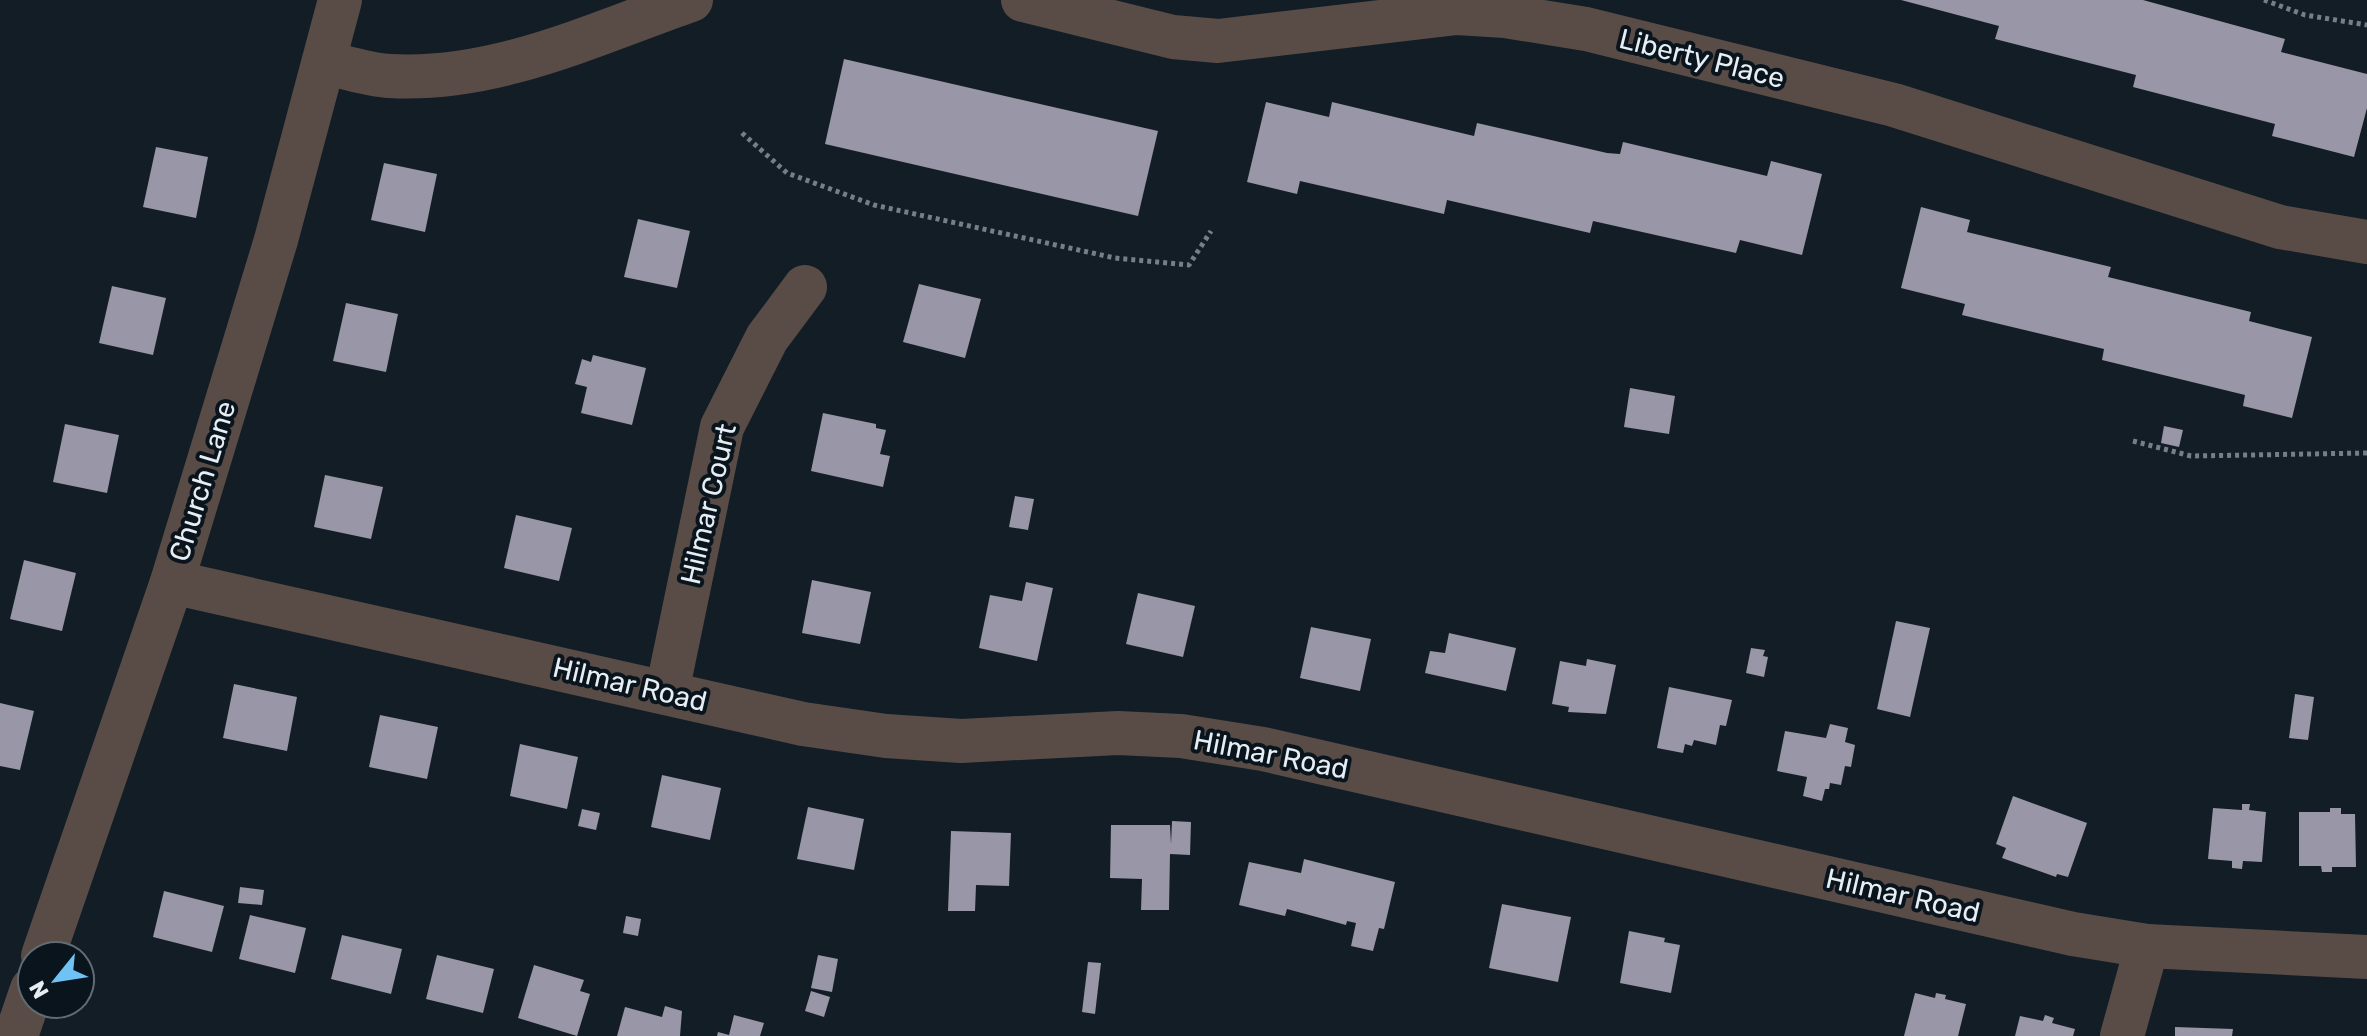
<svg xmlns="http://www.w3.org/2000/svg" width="2367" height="1036" viewBox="0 0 2367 1036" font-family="Rubik,sans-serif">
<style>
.building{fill:#9896a7}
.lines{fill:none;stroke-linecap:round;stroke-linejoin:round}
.path{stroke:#757f87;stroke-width:5;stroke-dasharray:4 4;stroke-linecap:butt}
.minor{stroke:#594c47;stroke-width:44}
.labels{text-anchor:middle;stroke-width:8;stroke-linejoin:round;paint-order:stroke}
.street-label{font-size:28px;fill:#e6eef4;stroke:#09141d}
</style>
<rect width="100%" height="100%" fill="#121d26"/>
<!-- building -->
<g class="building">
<polygon points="1901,0 2143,0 2285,39 2281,52 2367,74 2367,108 2354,157 2272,136 2275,124 2133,87 2136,75 1995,39 1999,26"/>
<polygon points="844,59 1158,131 1138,216 825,144"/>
<polygon points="1266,102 1329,117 1332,102 1474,136 1477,123 1607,153 1620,154 1623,142 1767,176 1771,161 1822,174 1802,255 1740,240 1736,253 1593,221 1590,233 1447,200 1444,214 1300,181 1297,194 1247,182"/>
<polygon points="156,147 208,157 196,218 143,207"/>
<polygon points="384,163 437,174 425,232 371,220"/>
<polygon points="1921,207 1970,220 1967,232 2111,267 2108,277 2251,312 2249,321 2312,337 2292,418 2243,406 2245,395 2102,360 2104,349 1962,315 1965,304 1901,288"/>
<polygon points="638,219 690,231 677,288 624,277"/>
<polygon points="919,284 981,299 965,358 903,342"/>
<polygon points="112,286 166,298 153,355 99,343"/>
<polygon points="346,303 398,314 386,372 333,361"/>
<polygon points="593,355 646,368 632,425 581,413 587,387 575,384 582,359 591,362"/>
<polygon points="1630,388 1675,396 1669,434 1624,427"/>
<polygon points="823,413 876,424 876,428 886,430 880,454 890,456 883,487 811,471"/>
<polygon points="65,424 119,435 107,493 53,482"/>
<polygon points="2164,426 2183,430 2179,447 2161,443"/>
<polygon points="325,475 383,487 371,539 314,527"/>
<polygon points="1015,496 1034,499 1028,530 1009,527"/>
<polygon points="516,515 572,528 559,581 504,568"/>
<polygon points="24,560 76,573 62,631 10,619"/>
<polygon points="812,580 871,592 860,644 802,633"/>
<polygon points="1026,582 1053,588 1037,661 979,648 990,595 1022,601"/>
<polygon points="1138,593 1195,606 1183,657 1126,644"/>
<polygon points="1896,621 1930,628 1910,717 1877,709"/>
<polygon points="1311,627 1371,639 1360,691 1300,678"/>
<polygon points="1449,633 1516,648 1506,691 1425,673 1430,651 1445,653"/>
<polygon points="1751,648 1765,650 1763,656 1768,657 1764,677 1746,673"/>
<polygon points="1587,659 1616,665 1606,714 1568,712 1569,707 1552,704 1560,661 1586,666"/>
<polygon points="234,684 297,697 287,751 223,738"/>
<polygon points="1669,687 1732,700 1726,726 1720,725 1716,745 1694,740 1692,746 1685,744 1683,753 1657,748"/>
<polygon points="2295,694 2314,697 2308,740 2289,738"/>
<polygon points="0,703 34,711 20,770 0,766"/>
<polygon points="380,715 438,727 427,779 369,767"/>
<polygon points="1830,724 1848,728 1845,742 1855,745 1851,767 1845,766 1841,785 1830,783 1829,789 1825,789 1822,801 1803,796 1807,777 1777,771 1785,731 1826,738"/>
<polygon points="520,744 578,757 567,809 510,796"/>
<polygon points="662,775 721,788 710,840 651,827"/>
<polygon points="2013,796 2087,823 2068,877 2057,874 2056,877 2002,858 2006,848 1996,844"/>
<polygon points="2242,804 2250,804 2249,810 2266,812 2262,862 2243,861 2242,869 2232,868 2232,861 2208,859 2213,808 2242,810"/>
<polygon points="808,807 864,819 854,870 797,859"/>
<polygon points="2330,808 2341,808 2341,814 2355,814 2356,867 2332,867 2332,872 2322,872 2321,866 2299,866 2299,812 2330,812"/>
<polygon points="582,809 600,813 596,830 578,826"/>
<polygon points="1172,821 1191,822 1190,855 1170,854 1169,910 1141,910 1142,879 1110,878 1111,825 1170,825 1171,844"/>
<polygon points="951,831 1011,833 1009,886 976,885 975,911 948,911"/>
<polygon points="1304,859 1395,882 1384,929 1379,928 1373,951 1351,946 1356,923 1347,921 1346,925 1287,909 1285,916 1239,905 1249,862 1301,873"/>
<polygon points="240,887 264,890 262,905 238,903"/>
<polygon points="164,891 224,906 212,952 153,937"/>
<polygon points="1502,904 1571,917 1558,982 1489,968"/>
<polygon points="250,915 306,928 295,973 239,959"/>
<polygon points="626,916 641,919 638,936 623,933"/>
<polygon points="1629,931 1665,938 1664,942 1680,945 1671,993 1620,983"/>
<polygon points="342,935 402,949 391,994 331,979"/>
<polygon points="437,955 494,969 483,1013 426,999"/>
<polygon points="818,955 838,959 832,992 811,988"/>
<polygon points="1088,962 1101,963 1095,1014 1082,1012"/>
<polygon points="534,965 584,980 580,991 590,994 577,1036 518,1018"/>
<polygon points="811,991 830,997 824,1017 805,1011"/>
<polygon points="1915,993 1935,998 1936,993 1946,995 1945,999 1966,1004 1958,1036 1904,1036"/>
<polygon points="665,1006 682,1011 680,1036 617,1036 625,1007 662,1017"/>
<polygon points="734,1015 764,1023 760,1036 717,1036 718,1032 729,1035"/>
<polygon points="2045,1015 2054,1018 2052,1023 2075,1029 2073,1036 2015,1036 2020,1016 2043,1021"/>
<polygon points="2175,1027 2233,1029 2232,1036 2175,1036"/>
</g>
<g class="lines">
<!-- path -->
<g class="path">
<polyline points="2264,0 2305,15 2367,25"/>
<polyline points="742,133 787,173 874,205 1115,258 1189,265 1211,231"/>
<polyline points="2133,441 2191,456 2367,453"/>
</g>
<!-- minor -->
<g class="minor">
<polyline points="1023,0 1173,37 1218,41 1457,13 1505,16 1586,29 1894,105 2280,227 2367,242"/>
<path d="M324 62C345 67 368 75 390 76 495 82 594 34 691 0"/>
<polyline points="172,582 803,724 886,736 961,741 1118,733 1181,736 1263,749 2073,934 2147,946 2367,957"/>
<polyline points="667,692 722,427 767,338 805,287"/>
<polyline points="43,956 172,582 276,240 340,0"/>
<polyline points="16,1036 32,989"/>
<polyline points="2122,1036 2147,946"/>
</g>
</g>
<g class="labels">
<!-- street labels -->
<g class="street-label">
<text transform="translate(1702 58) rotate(14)" y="10">Liberty Place</text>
<text transform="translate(202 481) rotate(-73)" y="10">Church Lane</text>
<text transform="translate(708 504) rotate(-77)" y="10">Hilmar Court</text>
<text transform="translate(630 684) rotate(13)" y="10">Hilmar Road</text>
<text transform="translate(1271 754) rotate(11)" y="10">Hilmar Road</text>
<text transform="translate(1903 895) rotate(13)" y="10">Hilmar Road</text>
</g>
</g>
<!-- north arrow -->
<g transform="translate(56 980) rotate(240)"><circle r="38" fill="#09141d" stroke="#616b73" stroke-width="2"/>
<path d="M0-6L14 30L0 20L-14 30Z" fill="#6fc2f4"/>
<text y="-12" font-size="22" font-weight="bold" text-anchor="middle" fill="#e6eef4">N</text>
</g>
</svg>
